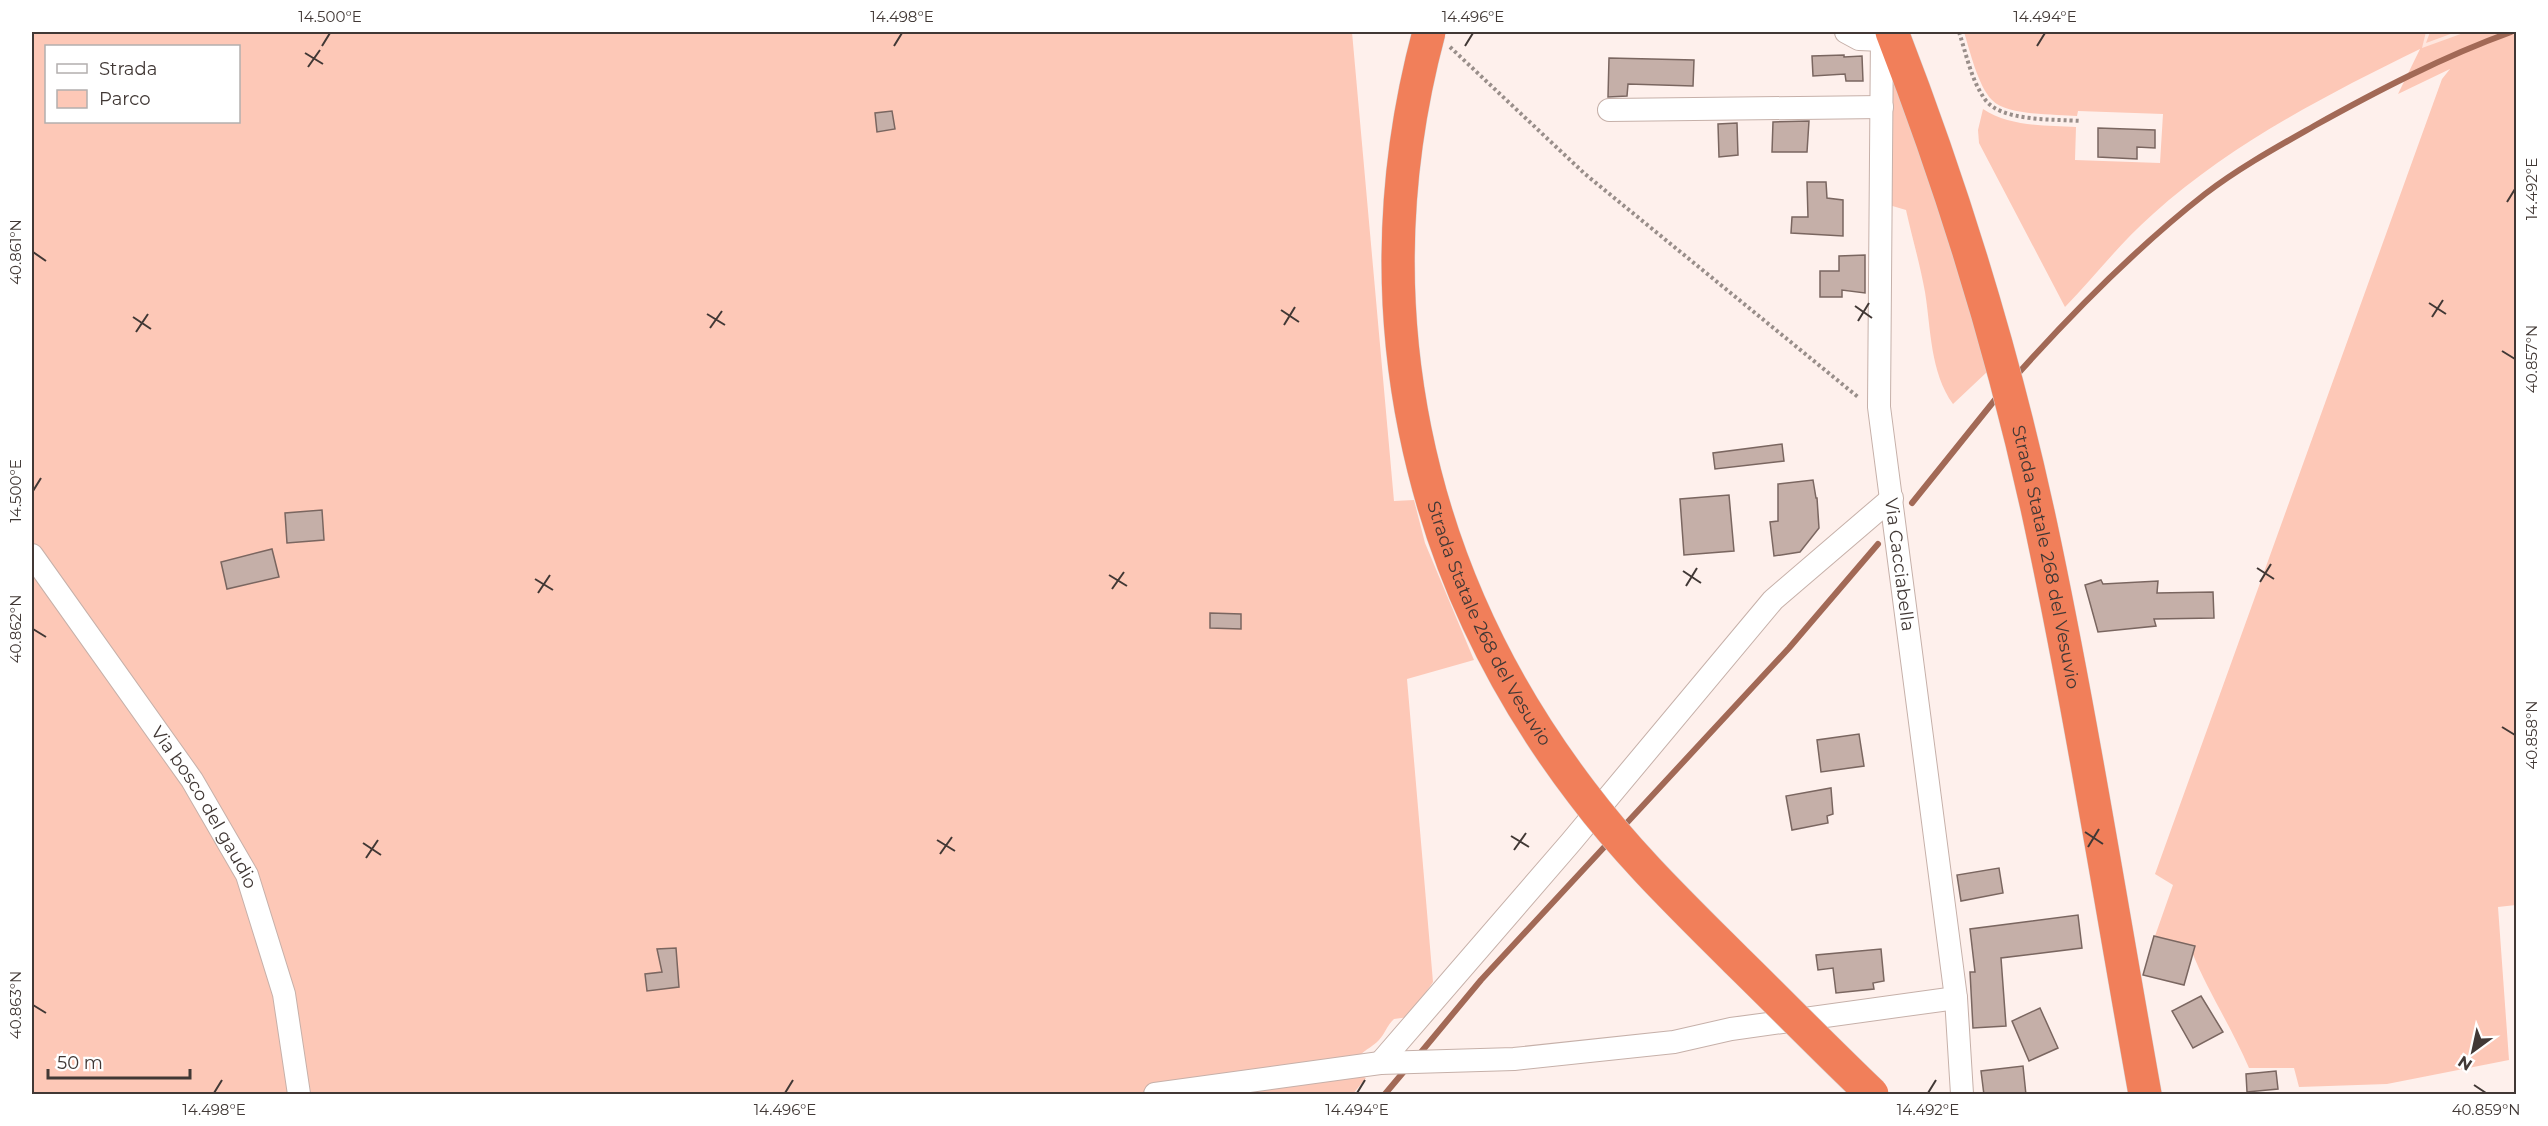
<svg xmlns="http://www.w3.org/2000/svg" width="2548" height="1126" viewBox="0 0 2548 1126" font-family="Montserrat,sans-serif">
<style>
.built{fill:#ffe6de}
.green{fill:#fdc8b7;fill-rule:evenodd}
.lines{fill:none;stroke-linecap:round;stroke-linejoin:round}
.stream{stroke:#a26956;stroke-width:6}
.building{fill:#c5afa8;stroke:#7a6660;stroke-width:1.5}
.minor-casing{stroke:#c6b0a9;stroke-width:24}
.highway-casing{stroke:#d5d3d3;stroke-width:34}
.path{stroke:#998e8a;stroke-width:4;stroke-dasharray:3 3;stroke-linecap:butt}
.minor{stroke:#fff;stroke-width:22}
.highway{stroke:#f17f5a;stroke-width:33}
.highway-bridge-casing{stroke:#d5d3d3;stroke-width:34;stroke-linecap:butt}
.highway-bridge{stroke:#f17f5a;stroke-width:33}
.ticks{fill:none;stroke:#413835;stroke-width:2}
.labels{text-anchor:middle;stroke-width:4.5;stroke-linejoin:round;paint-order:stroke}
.street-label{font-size:18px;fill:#413835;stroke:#fff}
.neatline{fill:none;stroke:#413835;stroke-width:2}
.ticks-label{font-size:15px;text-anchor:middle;fill:#413835}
</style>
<rect width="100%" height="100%" fill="#fef0ec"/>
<!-- built -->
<polygon class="built" points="2426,32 2466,32 2421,49"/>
<!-- green -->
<g class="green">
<path d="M32 32H1352L1394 501 1414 500 1425 543 1474 660 1407 679 1433 982 1409 1017 1394 1019C1387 1025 1385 1034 1379 1040 1364 1055 1355 1049 1360 1075L1366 1078 1353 1094H32ZM46 46H238V122H46Z"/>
<path d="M1964 32H2426L2422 48 2466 32H2516V905L2498 907 2509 1060 2387 1084 2299 1087 2294 1068H2249C2232 1028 2208 992 2192 952L2155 936 2173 885 2155 874 2442 79 2450 69 2398 94 2420 49C2326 95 2231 144 2153 214 2121 242 2094 277 2065 307L1979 143 1978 130 1983 109C2010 127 2045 125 2076 127L2075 160 2160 163 2163 114 2078 111 2077 116C2055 114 2007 116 1992 100 1978 86 1970 51 1964 32Z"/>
<polygon points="2430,32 2456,32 2426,43"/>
<path d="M1887 54 1949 235 1988 371 1953 404C1930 372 1931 329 1925 292 1920 264 1912 237 1906 210L1889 205Z"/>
</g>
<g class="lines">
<!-- stream -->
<g class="stream">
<path d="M2015 377C2073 312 2136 248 2205 194 2239 168 2277 147 2314 126 2377 91 2442 57 2511 32"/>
<polyline points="1912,503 1998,396"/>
<polyline points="1623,827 1789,648 1878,544"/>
<polyline points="1417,1057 1481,980 1608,843"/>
<polyline points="1385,1094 1406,1069"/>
</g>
</g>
<!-- building -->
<g class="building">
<polygon points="1844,55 1844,57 1862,56 1863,81 1846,81 1845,74 1813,76 1812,56"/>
<polygon points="1609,58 1694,60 1693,86 1628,84 1627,96 1608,97"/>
<polygon points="892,111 895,129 877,132 875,113"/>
<polygon points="1809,121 1807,152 1772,152 1773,122"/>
<polygon points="1737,123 1738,155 1719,157 1718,124"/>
<polygon points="2098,128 2155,130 2155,148 2137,147 2137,159 2098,157"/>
<polygon points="1807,182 1826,182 1827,198 1843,200 1843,236 1791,233 1792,217 1808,217"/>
<polygon points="1865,255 1865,293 1842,290 1842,297 1820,297 1820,271 1839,271 1839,256"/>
<polygon points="1782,444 1784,461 1715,469 1713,453"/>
<polygon points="1813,480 1816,498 1817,498 1819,528 1800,552 1774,556 1770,522 1778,521 1778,484"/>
<polygon points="1729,495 1734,551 1684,555 1680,499"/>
<polygon points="322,510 324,540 287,543 285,513"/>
<polygon points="272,549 279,577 227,589 221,562"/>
<polygon points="2101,580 2103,584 2158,581 2157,593 2213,592 2214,618 2154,619 2156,626 2098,632 2085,585"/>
<polygon points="1210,613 1241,614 1241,629 1210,628"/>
<polygon points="1859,734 1864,766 1821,772 1817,740"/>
<polygon points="1831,788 1833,814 1827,816 1828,823 1792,830 1786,796"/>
<polygon points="1999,868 2003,893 1961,901 1957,875"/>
<polygon points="2078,915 2082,948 2001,958 2006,1026 1973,1028 1970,972 1975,972 1970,929"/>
<polygon points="2154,936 2195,946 2184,985 2143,975"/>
<polygon points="676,948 679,987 647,991 645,974 662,972 657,949"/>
<polygon points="1881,949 1884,981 1873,983 1874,989 1836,993 1833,968 1818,970 1816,955"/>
<polygon points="2201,996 2223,1032 2193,1048 2172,1011"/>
<polygon points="2040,1008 2058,1048 2029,1061 2012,1021"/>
<polygon points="2023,1066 2026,1095 1984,1095 1981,1071"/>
<polygon points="2276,1071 2278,1089 2247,1092 2246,1074"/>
</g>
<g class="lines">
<!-- minor casing -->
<g class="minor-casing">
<g id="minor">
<polyline points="1846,32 1859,39 1882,40"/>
<path id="s1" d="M1882 32 1879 407 1956 998 1962 1094"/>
<polyline points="1609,110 1882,107"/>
<path id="s2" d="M32 555 192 780 247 875 284 994 299 1094"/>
<polyline points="1380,1063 1571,842 1773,600 1892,498"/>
<polyline points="1155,1094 1380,1063 1514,1059 1674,1042 1731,1029 1956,998"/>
</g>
</g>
<!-- highway casing -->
<g class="highway-casing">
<g id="highway">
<path id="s3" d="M1892 32C1954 192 2005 358 2041 526 2081 714 2111 905 2145 1094"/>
</g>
</g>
<!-- path -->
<g class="path">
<path d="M1959 32C1966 53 1971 79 1984 98 1999 122 2054 119 2081 121"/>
<polyline points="1450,47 1585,174 1858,397"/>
</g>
<!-- minor -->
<use href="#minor" class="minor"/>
<!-- highway -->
<use href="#highway" class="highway"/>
<!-- highway-bridge casing -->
<g class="highway-bridge-casing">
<g id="highway-bridge">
<path id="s4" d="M1429 32C1357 301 1413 572 1582 793 1627 853 1683 907 1736 960 1782 1005 1826 1050 1872 1094"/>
</g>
</g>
<!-- highway-bridge -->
<use href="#highway-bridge" class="highway-bridge"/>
</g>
<!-- ticks -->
<path class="ticks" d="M322 46 330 33M894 46 902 33M1465 46 1473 33M2037 46 2045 33M305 53 323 64M308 67 320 50M2507 202 2515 189M33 252 46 261M2429 303 2446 314M1855 306 1872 318M1281 310 1299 322M707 314 725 325M133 317 151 329M2432 317 2443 300M1858 321 1869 303M1284 325 1295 307M710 328 722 311M136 332 148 314M2502 351 2515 359M33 491 41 478M2257 568 2274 579M1683 571 1701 583M1109 575 1127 586M535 579 553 590M2260 582 2271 564M1686 586 1697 568M1112 589 1124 572M538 593 550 575M33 629 46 637M2502 727 2515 735M2085 832 2103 844M1511 836 1529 847M937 840 955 851M363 843 381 855M2088 847 2099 829M1514 850 1526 833M940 854 952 837M366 858 378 840M33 1005 46 1013M2474 1085 2486 1093M214 1093 222 1080M785 1093 793 1080M1357 1093 1365 1080M1928 1093 1936 1080"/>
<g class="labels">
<!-- street labels -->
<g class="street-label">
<text dy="6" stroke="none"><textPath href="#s3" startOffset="548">Strada Statale 268 del Vesuvio</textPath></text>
<text dy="6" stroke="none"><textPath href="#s1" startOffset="534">Via Cacciabella</textPath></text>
<text dy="6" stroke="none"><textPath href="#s4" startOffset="610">Strada Statale 268 del Vesuvio</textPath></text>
<text dy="6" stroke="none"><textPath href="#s2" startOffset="306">Via bosco del gaudio</textPath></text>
</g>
</g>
<!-- border -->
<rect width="2548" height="1126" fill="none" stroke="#ffffff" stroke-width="66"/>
<!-- legend -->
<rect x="45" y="45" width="195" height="78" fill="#ffffff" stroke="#b3afae" stroke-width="1.5"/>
<rect x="57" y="64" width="30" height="9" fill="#ffffff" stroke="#b3afae" stroke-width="1.5"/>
<text x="99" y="75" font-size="18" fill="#413835">Strada</text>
<rect x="57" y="90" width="30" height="18" fill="#fdc8b7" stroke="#b3afae" stroke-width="1.5"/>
<text x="99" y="105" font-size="18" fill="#413835">Parco</text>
<!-- north arrow -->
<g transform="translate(2473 1051) rotate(213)" stroke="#ffffff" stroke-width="4.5" paint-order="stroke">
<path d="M0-4.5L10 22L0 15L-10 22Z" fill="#413835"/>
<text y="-9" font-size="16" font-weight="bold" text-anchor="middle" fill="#413835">N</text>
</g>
<!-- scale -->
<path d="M48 1069v9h142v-9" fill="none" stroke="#413835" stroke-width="3"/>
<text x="57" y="1069" font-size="18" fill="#413835" stroke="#ffffff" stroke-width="4.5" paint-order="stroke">50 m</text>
<rect x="33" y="33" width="2482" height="1060" class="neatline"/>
<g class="ticks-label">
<text x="330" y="22">14.500°E</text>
<text x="902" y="22">14.498°E</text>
<text x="1473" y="22">14.496°E</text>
<text x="2045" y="22">14.494°E</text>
<text transform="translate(2532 189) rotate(-90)" y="5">14.492°E</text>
<text transform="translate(16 252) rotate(-90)" y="5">40.861°N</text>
<text transform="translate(2532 359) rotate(-90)" y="5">40.857°N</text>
<text transform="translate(16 491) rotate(-90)" y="5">14.500°E</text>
<text transform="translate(16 629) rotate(-90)" y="5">40.862°N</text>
<text transform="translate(2532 735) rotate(-90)" y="5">40.858°N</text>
<text transform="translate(16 1005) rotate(-90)" y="5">40.863°N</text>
<text x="214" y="1115">14.498°E</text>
<text x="785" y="1115">14.496°E</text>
<text x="1357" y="1115">14.494°E</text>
<text x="1928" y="1115">14.492°E</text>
<text x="2486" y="1115">40.859°N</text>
</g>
</svg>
